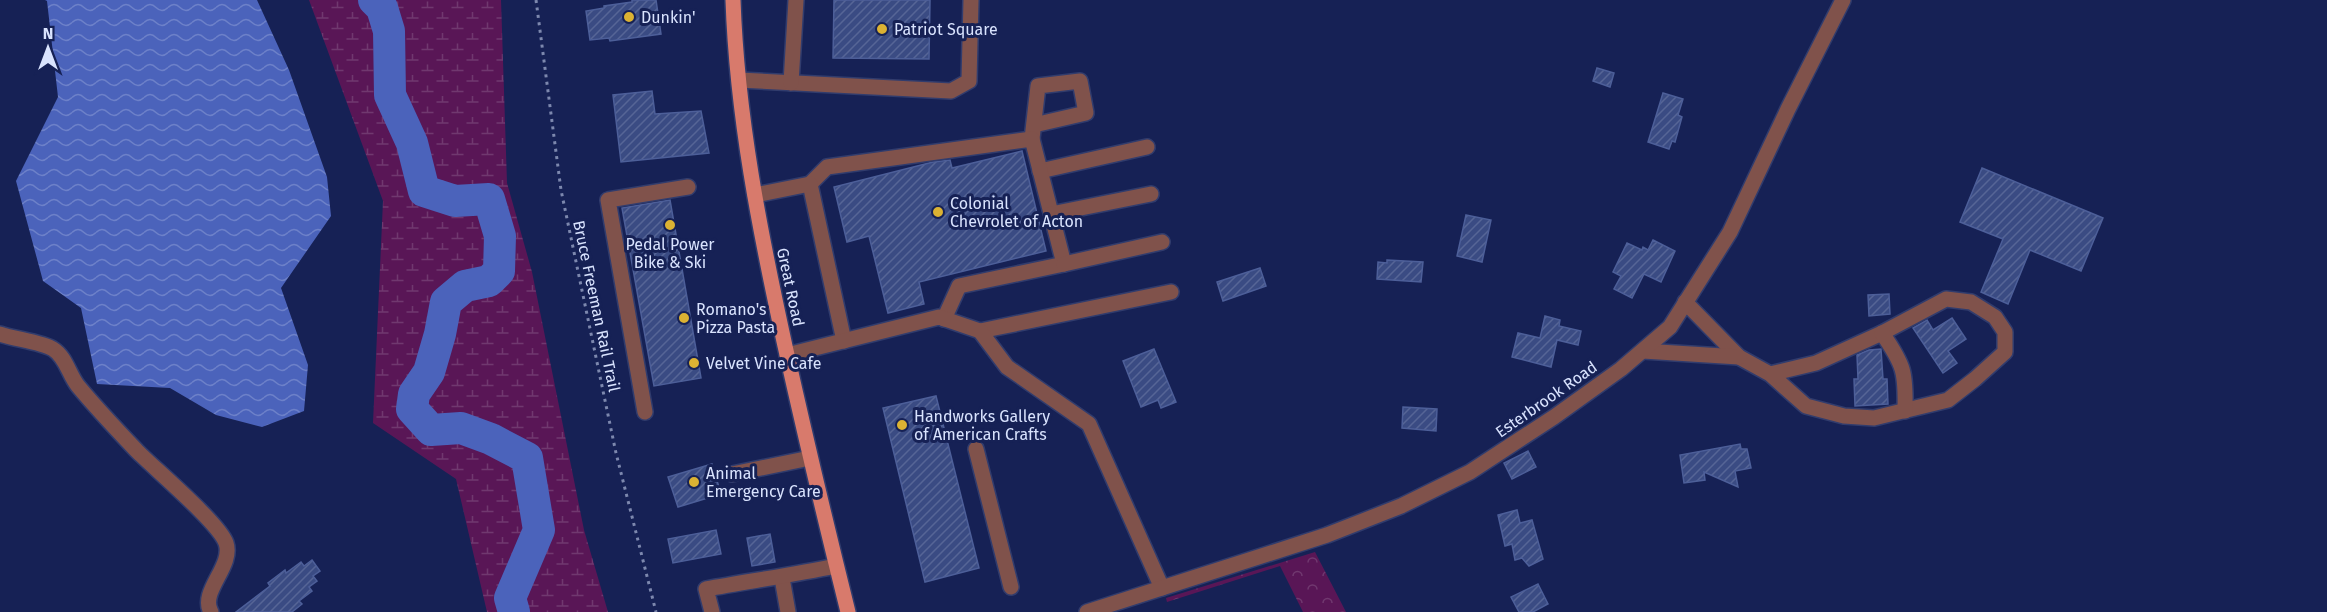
<svg xmlns="http://www.w3.org/2000/svg" width="2327" height="612" viewBox="0 0 2327 612" font-family="'Fira Sans',sans-serif">
<style>
.wetland{fill:url(#wetland-marsh)}
.park{fill:url(#park-crowns)}
.water{fill:url(#water-waves)}
.lines{fill:none;stroke-linecap:round;stroke-linejoin:round}
.river{stroke:#4b63bb;stroke-width:32}
.building{fill:url(#building-hatch);stroke:#4d5f99;stroke-width:1.5}
.minor-casing{stroke:#313c6d;stroke-width:18}
.major-casing{stroke:#313c6d;stroke-width:18}
.path{stroke:#7d88ae;stroke-width:3;stroke-dasharray:3 4.5;stroke-linecap:butt}
.minor{stroke:#80524b;stroke-width:15}
.major{stroke:#d87a6c;stroke-width:15}
.poi-dot{fill:#dbb233;stroke:#162155;stroke-width:2}
.labels{text-anchor:middle;stroke-width:6;stroke-linejoin:round;paint-order:stroke}
.poi-label{font-size:16px;fill:#d9e3fe;stroke:#162155;text-anchor:start}
.street-label{font-size:16px;fill:#d9e3fe;stroke:#162155}
</style>
<defs>
<pattern id="wetland-marsh" width="20" height="14" patternUnits="userSpaceOnUse" patternTransform="scale(1.5)"><rect width="20" height="14" fill="#591656"/><path d="M1 5h8M5 5V1M11 12h8M15 12V8" fill="none" stroke="#70386f"/></pattern>
<pattern id="park-crowns" width="20" height="18" patternUnits="userSpaceOnUse" patternTransform="scale(1.5)"><rect width="20" height="18" fill="#591656"/><path d="M2 6a3 3 0 1 1 6 0M12 15a3 3 0 1 1 6 0" fill="none" stroke="#70386f"/></pattern>
<pattern id="water-waves" width="16" height="10" patternUnits="userSpaceOnUse" patternTransform="scale(1.5)"><rect width="16" height="10" fill="#4b63bb"/><path d="M0 5q4-4 8 0t8 0" fill="none" stroke="#6d81c9"/></pattern>
<pattern id="building-hatch" width="6" height="6" patternUnits="userSpaceOnUse" patternTransform="scale(1.5)"><rect width="6" height="6" fill="#3a4b83"/><path d="M-1 1l2-2M0 6l6-6M5 7l2-2" fill="none" stroke="#566596"/></pattern>
</defs>
<rect width="100%" height="100%" fill="#162155"/>
<!-- wetland -->
<polygon class="wetland" points="309,0 501,0 507,183 532,272 584,530 608,612 487,612 456,479 373,423 383,201"/>
<!-- park -->
<polygon class="park" points="1315,552 1346,612 1303,612 1280,566 1167,602 1166,598"/>
<!-- water -->
<polygon class="water" points="45,0 257,0 289,70 327,177 331,216 281,288 308,365 304,411 262,427 216,415 170,388 97,384 81,308 43,281 16,181 58,97 47,1"/>
<g class="lines">
<!-- river -->
<polyline class="river" points="374,0 382,8 389,31 390,95 412,143 424,191 455,201 489,199 500,236 499,271 489,281 465,286 446,302 440,334 429,372 414,394 412,409 431,430 461,428 491,439 527,458 539,530 510,598 514,612"/>
</g>
<!-- building -->
<g class="building">
<polygon points="632,0 656,0 661,34 610,41 609,38 590,40 586,11 604,8 604,6 632,2"/>
<polygon points="834,0 930,0 929,59 833,58"/>
<polygon points="1597,68 1614,73 1610,87 1593,81"/>
<polygon points="652,91 655,114 701,111 709,153 621,162 613,95"/>
<polygon points="1663,93 1683,99 1678,115 1682,117 1675,142 1672,141 1669,149 1648,142"/>
<polygon points="1022,151 1046,251 919,282 924,304 888,313 869,236 847,242 834,187 933,162 950,160 952,168"/>
<polygon points="1982,168 2103,218 2081,271 2030,250 2008,304 1981,292 2003,239 1960,222"/>
<polygon points="670,200 701,378 654,386 622,208"/>
<polygon points="1466,215 1491,220 1482,262 1457,256"/>
<polygon points="1653,240 1675,251 1661,282 1644,274 1632,298 1614,289 1621,276 1613,272 1627,243 1642,250 1643,247 1648,250"/>
<polygon points="1387,260 1423,262 1421,282 1377,279 1378,262 1387,263"/>
<polygon points="1260,268 1266,286 1223,301 1217,282"/>
<polygon points="1889,294 1890,314 1869,316 1868,295"/>
<polygon points="1545,316 1560,320 1559,326 1581,331 1578,345 1557,340 1551,367 1512,357 1518,333 1540,338"/>
<polygon points="1952,318 1966,339 1948,351 1957,363 1943,373 1913,328 1927,320 1933,330"/>
<polygon points="1154,349 1176,402 1161,408 1158,400 1141,407 1123,361"/>
<polygon points="1881,349 1883,379 1887,379 1888,404 1855,406 1854,379 1858,379 1857,355 1869,350"/>
<polygon points="936,396 979,568 925,582 883,408"/>
<polygon points="1403,407 1437,409 1436,431 1402,428"/>
<polygon points="1740,444 1741,449 1747,449 1751,468 1735,471 1738,487 1704,472 1705,480 1684,483 1680,455"/>
<polygon points="1528,451 1536,467 1512,479 1504,463"/>
<polygon points="712,464 721,494 678,507 668,477"/>
<polygon points="1517,510 1520,523 1532,520 1543,559 1529,566 1522,558 1515,560 1512,544 1505,546 1498,515"/>
<polygon points="716,530 721,554 673,563 668,539"/>
<polygon points="770,534 775,562 752,566 747,538"/>
<polygon points="312,560 320,571 313,576 317,581 309,587 312,591 299,601 302,604 292,612 236,612 270,586 268,583 285,570 286,573 301,562 304,566"/>
<polygon points="1538,584 1548,604 1533,612 1519,612 1511,597"/>
</g>
<g class="lines">
<!-- minor casing -->
<g class="minor-casing">
<g id="minor">
<polyline points="739,80 951,91 969,81 971,0"/>
<polyline points="791,83 796,0"/>
<polyline points="1032,139 1038,86 1080,81 1086,113 1034,125"/>
<polyline points="1040,171 1147,147"/>
<polyline points="810,184 827,167 1032,139 1064,264 959,286 944,319"/>
<polyline points="755,195 810,184 844,341"/>
<polyline points="1051,214 1151,194"/>
<polyline points="1064,264 1162,242"/>
<polyline points="1685,302 1739,357 1770,374 1816,363 1882,333 1946,299 1971,302 1995,317 2005,332 2005,352 1975,379 1948,400 1874,418 1844,416 1806,406 1770,374"/>
<polyline points="980,331 1171,292"/>
<path d="M1882 333C1904 365 1906 372 1905 411"/>
<path d="M0 334C14 339 42 342 53 349 66 357 69 375 78 386 97 409 117 430 137 451 156 470 219 523 226 543 234 566 199 592 211 612"/>
<polyline points="1643,351 1739,357"/>
<polyline points="787,355 939,317 980,331 1007,367 1089,424 1162,588"/>
<polyline points="645,412 608,200 688,187"/>
<polyline points="976,449 1011,587"/>
<polyline points="732,474 810,458"/>
<polyline points="782,578 788,612"/>
<path d="M712 612 706 589C750 581 793 575 836 566"/>
<polyline points="1087,612 1327,535 1401,506 1470,472 1554,417 1621,369 1670,327 1730,232 1788,109 1843,0"/>
</g>
</g>
<!-- major casing -->
<g class="major-casing">
<path id="major" d="M733 0C737 117 760 232 785 346 805 435 826 524 848 612"/>
</g>
<!-- path -->
<polyline class="path" points="536,0 561,190 616,453 656,612"/>
<!-- minor -->
<use href="#minor" class="minor"/>
<!-- major -->
<use href="#major" class="major"/>
</g>
<!-- markers -->
<g class="poi-dot">
<circle cx="629" cy="17" r="6"/>
<circle cx="882" cy="29" r="6"/>
<circle cx="938" cy="212" r="6"/>
<circle cx="670" cy="225" r="6"/>
<circle cx="684" cy="318" r="6"/>
<circle cx="694" cy="363" r="6"/>
<circle cx="902" cy="425" r="6"/>
<circle cx="694" cy="482" r="6"/>
</g>
<g class="labels">
<!-- poi labels -->
<g class="poi-label">
<text x="641" y="23">Dunkin'</text>
<text x="894" y="35">Patriot Square</text>
<text x="950" y="209">Colonial<tspan x="950" dy="18">Chevrolet of Acton</tspan></text>
<text x="670" y="250" text-anchor="middle">Pedal Power<tspan x="670" dy="18">Bike &amp; Ski</tspan></text>
<text x="696" y="315">Romano's<tspan x="696" dy="18">Pizza Pasta</tspan></text>
<text x="706" y="369">Velvet Vine Cafe</text>
<text x="914" y="422">Handworks Gallery<tspan x="914" dy="18">of American Crafts</tspan></text>
<text x="706" y="479">Animal<tspan x="706" dy="18">Emergency Care</tspan></text>
</g>
<!-- street labels -->
<g class="street-label">
<text transform="translate(791 287) rotate(78)" y="6">Great Road</text>
<text transform="translate(597 306) rotate(78)" y="6">Bruce Freeman Rail Trail</text>
<text transform="translate(1546 399) rotate(-35)" y="6">Esterbrook Road</text>
</g>
</g>
<!-- north arrow -->
<g transform="translate(48 48)" stroke="#162155" stroke-width="4.5" paint-order="stroke">
<path d="M0-4.5L10 22L0 15L-10 22Z" fill="#d9e3fe"/>
<text y="-9" font-size="16" font-weight="bold" text-anchor="middle" fill="#d9e3fe">N</text>
</g>
</svg>
